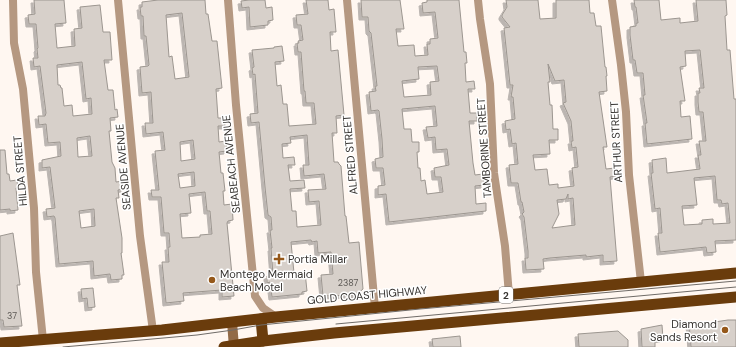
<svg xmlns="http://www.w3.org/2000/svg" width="736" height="347" viewBox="0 0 736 347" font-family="'DM Sans',sans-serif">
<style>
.building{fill:#d7d0ca;stroke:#9c9690;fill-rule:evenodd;filter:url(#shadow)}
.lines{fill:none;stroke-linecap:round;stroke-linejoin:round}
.minor{stroke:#b59881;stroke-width:8}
.secondary{stroke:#926a47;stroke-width:10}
.trunk{stroke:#6a3c0c;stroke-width:11}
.tram{stroke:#6f6b67;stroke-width:1}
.poi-dot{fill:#95581a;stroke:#fff;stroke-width:1.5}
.labels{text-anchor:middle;stroke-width:3;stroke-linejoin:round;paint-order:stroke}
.number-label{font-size:9px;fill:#5e5a56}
.shield{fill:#fff;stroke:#72706e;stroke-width:1}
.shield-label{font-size:10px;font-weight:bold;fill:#363330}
.street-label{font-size:11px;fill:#363330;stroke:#fff}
.poi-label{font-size:11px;fill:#363330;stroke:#fff;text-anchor:start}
</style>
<defs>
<filter id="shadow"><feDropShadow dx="-3" dy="3" stdDeviation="0" flood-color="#0004"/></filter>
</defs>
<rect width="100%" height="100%" fill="#fff7f1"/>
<!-- building -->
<g class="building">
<path d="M34 0H64L66 23 55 24 57 48 75 46 74 29 82 28 80 7 100 5 103 32H110L112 60H104L108 90H113L115 110 117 109 118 117 110 118 111 131H109L112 162 115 168 116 182 123 181 124 189 118 190 119 198H116L122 238V253H121L124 275H122V279L111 280 110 274 94 276 93 261 59 264 55 218 54 216 47 217 46 209 55 208 50 167 42 168V160L61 156 60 142 48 143 46 124 39 125 38 116H45L46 113 40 66 34 67 33 58H38L37 49 38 48 36 24H29L28 15 35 14ZM82 62 86 99 91 98 92 114 73 116 72 105 64 106 62 88H61L60 85H58L57 65ZM90 136 92 156 78 157 77 138ZM94 209 95 226 81 228 79 211Z"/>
<path d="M158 0H205L206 14H208L212 41H217L222 88 216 89 218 118H224L225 126H218L219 142 226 141 227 151 219 152 221 173H223L225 191H223L224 205 232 204 233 220 228 221 227 223 234 296 222 297V290L183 293 184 301 166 303 162 262H169L168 247H170L169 233H164L161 197H152L151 190H159L155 151 165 150 163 132 146 134 145 123H153L152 108 151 92 142 93 140 67 148 66 149 65 146 36H144L143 16H141L140 7H142V2ZM182 13 189 77 175 79 172 56 169 57 166 15ZM193 140 195 159 181 161 180 142ZM194 172 195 186 180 188 178 174ZM205 192 207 211H210L212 234 200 235V237L182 238 180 214 191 213 189 194Z"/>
<polygon points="249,0 265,0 266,8 272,7 273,20 268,21 268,25 250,27 249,7 242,8 241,1"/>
<path d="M306 0H328L329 10 334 9 336 32H330L331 51 338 50 344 115 336 116 337 133H332L334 162H338L339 164 341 166 345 216H346L349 243 359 242 363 289 356 295 323 296 321 275 333 274 331 252 318 253 317 241 312 242 311 240 291 242 294 273 305 272 307 291 302 292V294L272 297 270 282 267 283V276L273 275 271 248H272L270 230H272L271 217 268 215 265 187 259 122 251 123 250 114 258 113 255 74 253 75 252 68 254 67 252 50 274 48V47L282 46 284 61 275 62 277 86 281 85 283 104H287L289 126 316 124 314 103H306L305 91H304L301 52H298L297 43H299L298 41 303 40 301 25H297L296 15 308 14ZM307 135 309 165H303L304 176 324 174 326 189 308 190 309 202 319 201 321 225 297 227 296 211H292L290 189 305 188 304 180 290 181 288 165H295L294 157 283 158 282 144 291 143 290 137Z"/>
<path d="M361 0H400L404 29H396L398 46 414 45 415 56 428 55 427 44H430V39L438 38 435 12 423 13 422 3 427 2V0H459L464 52H466L467 63H465L466 82 474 81 475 89H468L470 113H477V121H469L473 163 475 175 483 174 484 185 475 186 476 204 486 203V211L389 222 386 194 378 195V186L385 185 383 168H376L375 159 383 157 382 139 379 111 378 110 371 111 369 92 376 91 375 86H377L371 33 369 31 368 17H362ZM437 66 439 81 430 82 431 95 404 97 402 81 419 79 418 67ZM435 106 437 126 426 127 428 138 435 137 436 150 447 149 449 165 434 168 435 177H441L443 192 427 194 425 180 421 181 420 168H418L417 152H419V142H412L411 129H404L402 109Z"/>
<path d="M506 0H538L540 19 556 18V0H589L590 13H594L596 26H601L605 67H606L607 76H606L607 91 599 92 607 147H603L606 169 615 168 616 176 610 177 617 261 603 262V255L586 257V255L550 258 543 259 544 269 526 270 525 258H528V251L524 217 522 214 524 212 522 202H521L518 183H511L509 165 518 164 516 143 512 144 510 129 506 130 505 121 515 119 513 97H511L513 85H510L504 28 510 27 502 17V15L507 7ZM548 64 555 81 564 80 566 102 563 103 571 121 573 141H571L572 148 576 147 578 167 572 168 574 186 558 188V184L549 185 547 169 535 170 533 155 550 154 549 140H558V129H553L552 105H550L548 82H550ZM568 194V199L573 198 575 225 552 228 559 214 557 200 566 199Z"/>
<path d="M634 0H659L661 20 680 18V23L698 21 696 0H726L727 15 725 16 727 50H730L734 99H736V240L715 241 716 252 707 253 706 247 660 252 658 233H662L660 208 655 209 651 173H653L652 160 666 158 667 173 700 169 698 155H701L699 141H706L703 112H699L698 102V93H700L699 88H704L700 50 685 51 686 66 680 67 685 101H680L681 117 690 116 692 139 647 144 645 123H647L643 95H645L643 73H637L635 60H633L630 35V27L636 26V23H638L636 7H635ZM715 176 717 200H721L722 204 728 203 730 223 713 224V219L702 220V224L684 225 682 206 697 205 694 178Z"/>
<polygon points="0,150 5,150 7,174 9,174 10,181 17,180 18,188 16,188 18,210 10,211 10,209 0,210"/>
<polygon points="13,233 18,270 20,285 17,285 22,326 4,327 3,320 0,320 0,236"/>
<polygon points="93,288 95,307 88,308 87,298 82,299 81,289"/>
<polygon points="728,320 736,320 736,347 691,347 689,323 701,322 701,324"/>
<polygon points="662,325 663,339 655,340 655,347 642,347 641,329"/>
<polygon points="618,331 628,340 628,347 579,347 578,334"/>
<polygon points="460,336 461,347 433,347 432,339"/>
</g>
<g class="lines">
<!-- minor -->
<g class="minor">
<polyline points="13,0 14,43 23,89 34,208 36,272 43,340"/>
<polyline points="118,0 140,236 153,331"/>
<polyline points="228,0 236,105 255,296 263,308 276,317"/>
<polyline points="347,0 375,308"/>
<polyline points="478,0 480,19 490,84 494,173 505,246 509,295"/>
<polyline points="612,0 621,65 626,112 629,175 641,282"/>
</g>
<!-- secondary -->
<polyline class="secondary" points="232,322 234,347"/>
<!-- trunk -->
<g class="trunk">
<polyline points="261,319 263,341"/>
<polyline points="0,343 162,330 276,317 736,273"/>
<polyline points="224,347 263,341 334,333 736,297"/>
</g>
<!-- tram -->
<g class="tram">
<polyline points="336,324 736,287"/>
<polyline points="63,347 197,335 233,330 261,325 420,309 736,281"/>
</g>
</g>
<!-- markers -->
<g class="poi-dot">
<path d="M277 253h4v4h4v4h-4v4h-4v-4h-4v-4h4z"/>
<circle cx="212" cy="280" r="4"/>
<circle cx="725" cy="330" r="4"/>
</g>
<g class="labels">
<!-- number labels -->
<g class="number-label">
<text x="348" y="286">2387</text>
<text x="12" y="319">37</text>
</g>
<!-- shield labels -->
<rect class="shield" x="499" y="287" width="14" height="16" rx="3"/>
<g class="shield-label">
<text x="506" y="299">2</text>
</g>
<!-- street labels -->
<g class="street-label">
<text transform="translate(616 142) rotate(-93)" y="4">ARTHUR STREET</text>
<text transform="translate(484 148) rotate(-94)" y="4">TAMBORINE STREET</text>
<text transform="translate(350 155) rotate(-95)" y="4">ALFRED STREET</text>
<text transform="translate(231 164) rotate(-96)" y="4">SEABEACH AVENUE</text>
<text transform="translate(123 167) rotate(-95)" y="4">SEASIDE AVENUE</text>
<text transform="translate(20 171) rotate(-95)" y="4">HILDA STREET</text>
<text transform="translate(367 295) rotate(-5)" y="4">GOLD COAST HIGHWAY</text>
</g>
<!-- poi labels -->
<g class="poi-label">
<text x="288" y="263">Portia Millar</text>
<text x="220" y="278">Montego Mermaid<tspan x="220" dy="13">Beach Motel</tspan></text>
<text x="717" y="328" text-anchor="end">Diamond<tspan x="717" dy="13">Sands Resort</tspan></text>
</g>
</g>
</svg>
